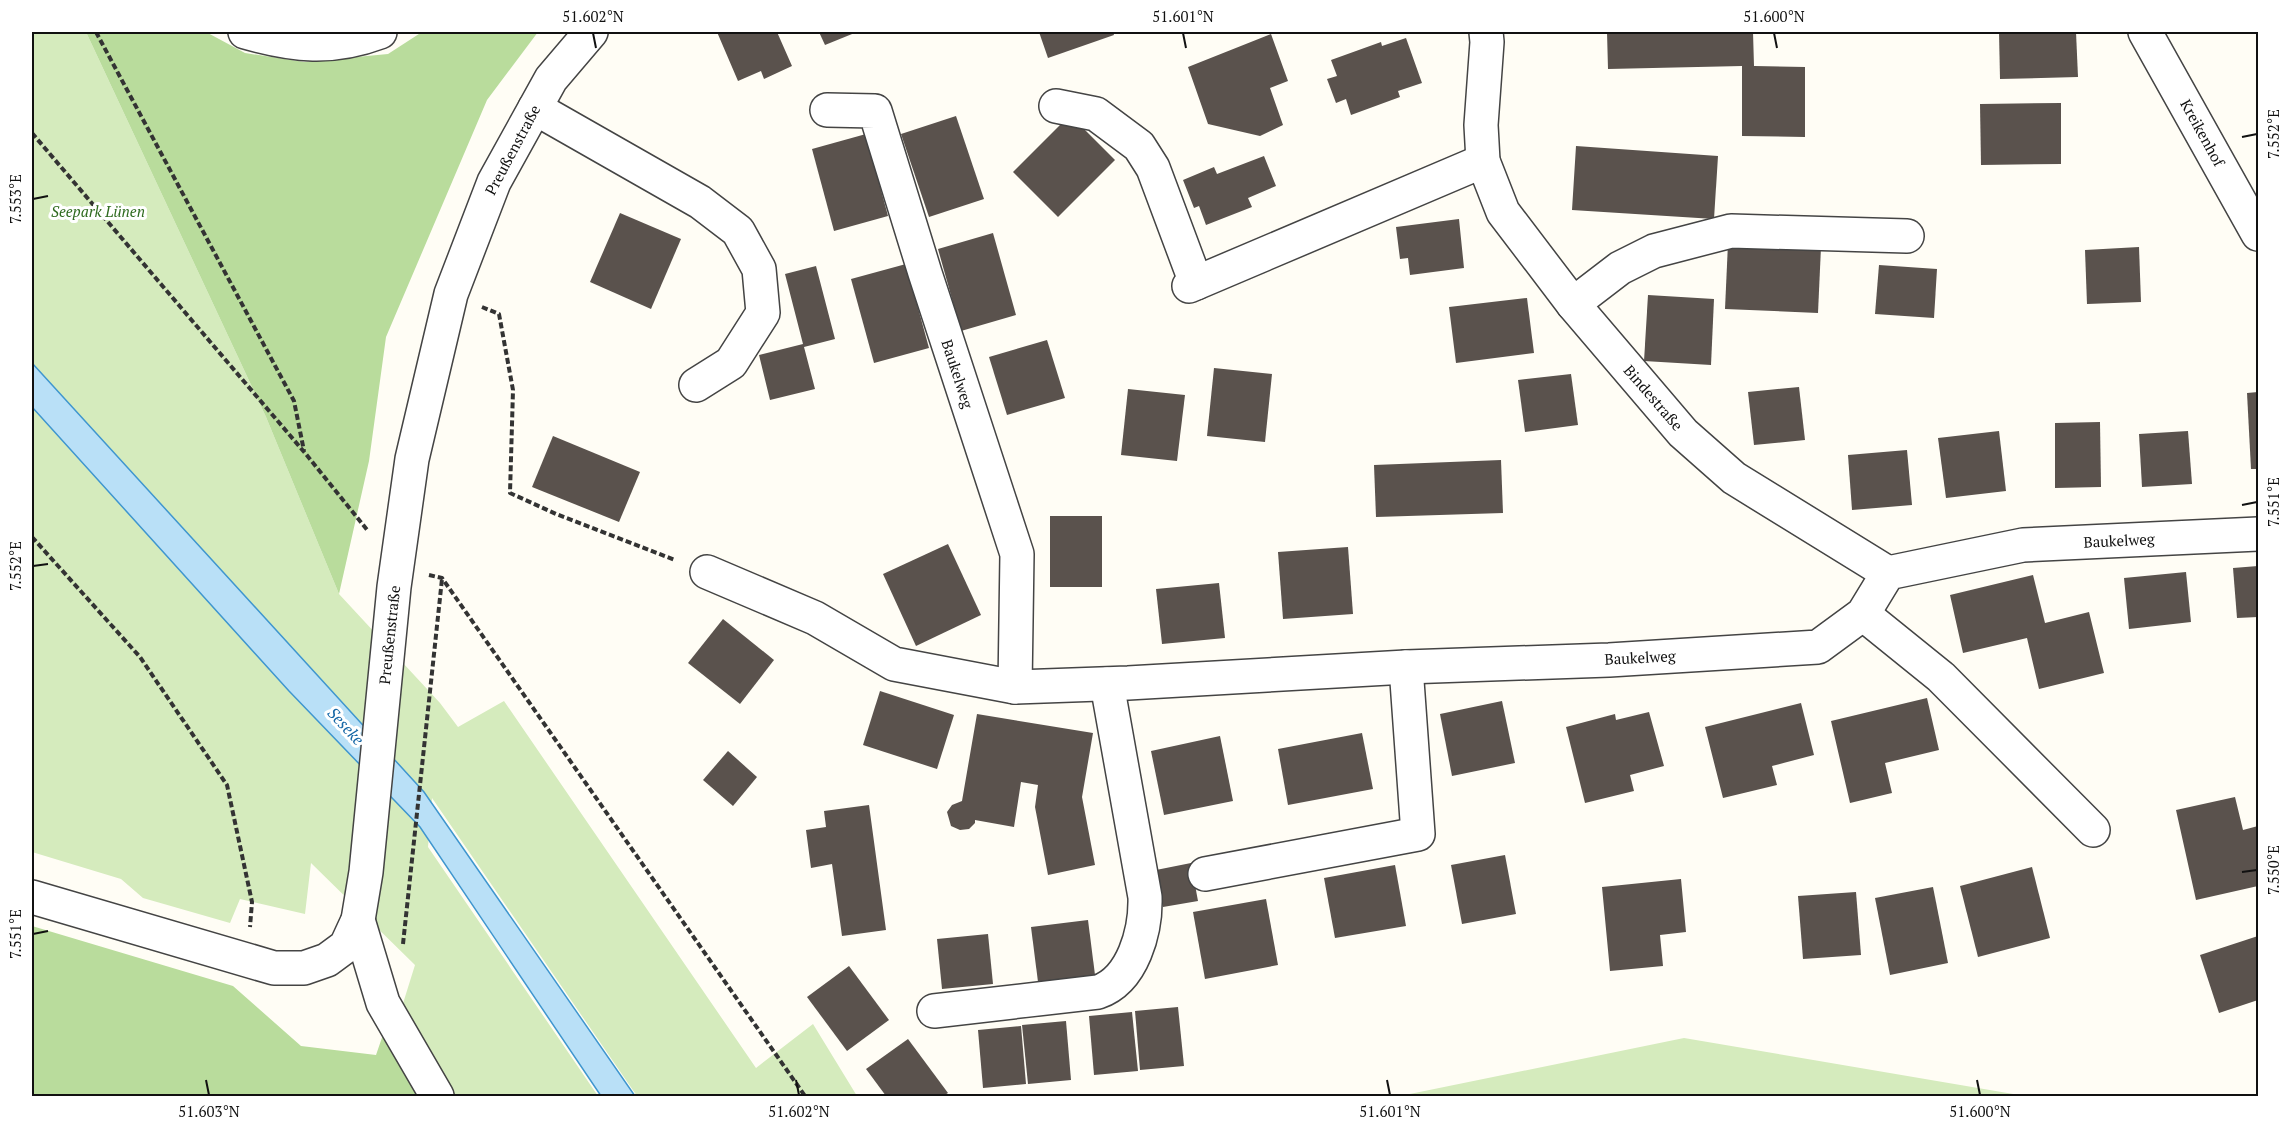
<svg xmlns="http://www.w3.org/2000/svg" width="2290" height="1128" viewBox="0 0 2290 1128" font-family="'PT Serif',serif">
<style>
.green{fill:#d5ebbd}
.forest{fill:#b9dc9c}
.water{fill:#b9e0f7;stroke:#3f96cf;stroke-width:1.5}
.building{fill:#5a524d}
.lines{fill:none;stroke-linecap:round;stroke-linejoin:round}
.minor-casing{stroke:#444;stroke-width:36}
.path{stroke:#333;stroke-width:4;stroke-dasharray:6 3;stroke-linecap:butt}
.minor{stroke:#fff;stroke-width:33}
.ticks{fill:none;stroke:#111;stroke-width:2}
.labels{text-anchor:middle;stroke-width:6;stroke-linejoin:round;paint-order:stroke}
.street-label{font-size:15px;fill:#111;stroke:#fff}
.park-label{font-size:15px;font-style:italic;fill:#2f6b1f;stroke:#fff}
.water-label{font-size:16px;font-style:italic;fill:#1768a6;stroke:#fff}
.neatline{fill:none;stroke:#111;stroke-width:2}
.ticks-label{font-size:15px;text-anchor:middle;fill:#111}
</style>
<rect width="100%" height="100%" fill="#fffdf5"/>
<!-- green -->
<g class="green">
<polygon points="32,32 86,32 266,417 339,594 440,703 458,727 504,701 756,1068 813,1024 857,1096 637,1096 432,798 428,847 598,1096 448,1096 400,1013 415,965 311,863 305,914 240,899 230,923 143,898 121,879 32,852"/>
<polygon points="1684,1038 2025,1096 1400,1096"/>
</g>
<!-- forest -->
<g class="forest">
<polygon points="86,32 206,32 245,53 304,62 388,54 422,32 538,32 487,100 386,337 369,461 339,594 266,417"/>
<polygon points="32,926 233,986 301,1046 376,1055 386,1026 426,1096 32,1096"/>
</g>
<!-- water -->
<polygon class="water" points="32,363 424,792 635,1096 601,1096 420,827 289,691 32,407"/>
<!-- building -->
<g class="building">
<polygon points="717,32 777,32 792,66 764,79 761,71 738,81"/>
<polygon points="819,32 857,32 825,45"/>
<polygon points="1039,32 1113,32 1114,35 1048,58"/>
<polygon points="1607,32 1753,32 1754,66 1805,67 1805,137 1742,136 1742,66 1608,69"/>
<polygon points="1999,32 2076,32 2078,77 2000,79"/>
<polygon points="1271,34 1288,81 1270,88 1283,125 1260,136 1208,124 1188,67"/>
<polygon points="1406,38 1422,83 1398,91 1400,97 1351,115 1346,99 1336,103 1327,79 1337,76 1331,60 1381,42 1382,46"/>
<polygon points="2061,103 2061,164 1981,165 1980,104"/>
<polygon points="1070,115 1115,160 1058,217 1013,172"/>
<polygon points="956,116 984,199 929,217 901,134"/>
<polygon points="866,134 888,216 834,231 812,149"/>
<polygon points="1576,146 1718,156 1714,219 1572,210"/>
<polygon points="1264,156 1276,186 1248,198 1252,207 1206,225 1199,206 1194,208 1183,180 1214,167 1217,174"/>
<polygon points="620,213 681,239 651,309 590,282"/>
<polygon points="1459,219 1464,268 1410,275 1408,258 1400,259 1396,227"/>
<polygon points="993,233 1016,315 961,331 938,249"/>
<polygon points="1728,243 1821,247 1818,313 1725,309"/>
<polygon points="2139,247 2141,302 2087,304 2085,250"/>
<polygon points="906,264 929,348 874,363 851,279"/>
<polygon points="1879,265 1937,269 1934,318 1875,314"/>
<polygon points="816,266 835,339 804,347 815,389 770,400 759,355 803,344 785,274"/>
<polygon points="1648,295 1714,299 1711,365 1644,361"/>
<polygon points="1527,298 1534,353 1456,363 1449,307"/>
<polygon points="1047,340 1065,398 1007,415 989,357"/>
<polygon points="1214,368 1272,374 1265,442 1207,436"/>
<polygon points="1571,374 1578,425 1525,432 1518,380"/>
<polygon points="1799,387 1805,440 1754,445 1748,392"/>
<polygon points="1128,389 1185,395 1177,461 1121,455"/>
<polygon points="2258,392 2258,469 2251,469 2247,393"/>
<polygon points="2100,422 2101,487 2055,488 2055,423"/>
<polygon points="1999,431 2006,491 1946,498 1938,438"/>
<polygon points="2188,431 2192,484 2142,487 2139,434"/>
<polygon points="553,436 640,472 619,522 532,487"/>
<polygon points="1907,450 1912,505 1852,510 1848,455"/>
<polygon points="1501,460 1503,513 1376,517 1374,465"/>
<rect x="1050" y="516" width="52" height="71"/>
<polygon points="948,544 981,615 916,646 883,574"/>
<polygon points="1348,547 1353,614 1283,619 1278,552"/>
<polygon points="2258,566 2258,617 2237,618 2233,568"/>
<polygon points="2186,572 2191,622 2129,629 2124,578"/>
<polygon points="2033,575 2045,623 2089,612 2104,673 2039,689 2027,638 1963,653 1950,595"/>
<polygon points="1219,583 1225,638 1162,644 1156,589"/>
<polygon points="723,619 774,660 740,704 688,663"/>
<polygon points="880,691 954,715 937,769 863,745"/>
<polygon points="1927,698 1939,750 1885,763 1892,793 1850,803 1831,721"/>
<polygon points="1502,701 1515,763 1452,776 1440,714"/>
<polygon points="1801,703 1814,755 1772,766 1777,785 1723,798 1705,727"/>
<polygon points="1649,712 1664,766 1630,775 1634,791 1585,803 1566,727 1615,714 1616,720"/>
<polygon points="977,714 1093,733 1082,797 1095,865 1048,875 1035,807 1038,785 1021,782 1014,827 975,820 975,823 969,829 960,830 951,826 947,812 952,805 962,801"/>
<polygon points="1362,733 1373,789 1288,805 1278,749"/>
<polygon points="1220,736 1233,801 1164,815 1151,751"/>
<polygon points="728,751 757,777 733,806 703,780"/>
<polygon points="2235,797 2243,830 2258,826 2258,886 2196,900 2176,810"/>
<polygon points="869,805 886,930 842,936 832,864 811,868 806,830 826,827 824,811"/>
<polygon points="1505,855 1516,914 1462,924 1451,865"/>
<polygon points="1191,863 1198,901 1163,907 1156,870"/>
<polygon points="1395,865 1406,926 1335,938 1324,878"/>
<polygon points="2032,867 2050,938 1978,957 1960,886"/>
<polygon points="1681,879 1686,932 1660,935 1663,966 1610,971 1602,887"/>
<polygon points="1933,887 1948,963 1890,975 1875,898"/>
<polygon points="1856,892 1861,955 1803,959 1798,896"/>
<polygon points="1266,899 1278,965 1205,979 1193,912"/>
<polygon points="1088,920 1095,975 1038,982 1031,927"/>
<polygon points="988,934 993,984 942,989 937,939"/>
<polygon points="2258,936 2258,1000 2219,1013 2200,955"/>
<polygon points="849,966 889,1020 847,1051 807,997"/>
<polygon points="1178,1007 1184,1066 1140,1070 1135,1011"/>
<polygon points="1132,1012 1138,1071 1094,1075 1089,1016"/>
<polygon points="1066,1021 1071,1080 1028,1084 1022,1025"/>
<polygon points="1021,1026 1026,1084 983,1088 978,1030"/>
<polygon points="908,1039 948,1093 943,1096 886,1096 866,1069"/>
</g>
<g class="lines">
<!-- minor casing -->
<g class="minor-casing">
<g id="minor">
<path d="M245 32C294 46 332 50 380 32"/>
<polyline points="1486,32 1487,42 1481,125 1483,161 1503,212 1573,304 1683,433 1734,478 1888,573"/>
<polyline points="2145,32 2258,234"/>
<polyline points="1056,106 1096,114 1139,146 1153,168 1196,283"/>
<polyline points="535,108 700,202 738,231 759,269 763,313 731,363 696,385"/>
<polyline points="827,110 875,111 925,273 1017,554 1015,687"/>
<polyline points="1189,286 1483,161"/>
<polyline points="1573,304 1620,268 1654,251 1731,231 1907,236"/>
<polyline points="707,572 815,618 894,664 1015,687 1128,683 1406,667 1609,660 1818,647 1863,614 1888,573 2023,545 2258,534"/>
<polyline points="1863,614 1941,677 2093,830"/>
<polyline points="1205,874 1418,834 1406,667"/>
<polyline points="32,897 274,968 304,968 327,960 346,946 358,920 366,872 394,587 412,459 451,294 494,182 551,79 591,32"/>
<polyline points="358,920 383,1003 437,1096"/>
<path d="M934 1011 1098 992C1133 980 1146 931 1145 897L1107 684"/>
</g>
</g>
<!-- path -->
<g class="path">
<polyline points="96,32 294,401 304,451"/>
<polyline points="32,133 305,453 368,531"/>
<polyline points="482,307 499,314 513,390 510,493 556,514 675,560"/>
<polyline points="32,537 140,657 227,785 252,902 250,927"/>
<polyline points="429,575 442,578 805,1096"/>
<polyline points="403,944 442,579"/>
</g>
<!-- minor -->
<use href="#minor" class="minor"/>
</g>
<!-- ticks -->
<path class="ticks" d="M593 33 596 48M1183 33 1186 48M1774 33 1777 48M2242 137 2257 134M33 199 48 196M2242 505 2257 502M33 566 48 564M2242 872 2257 870M33 934 48 931M206 1080 209 1095M796 1080 799 1095M1387 1080 1390 1095M1977 1080 1980 1095"/>
<g class="labels">
<!-- street labels -->
<g class="street-label">
<text transform="translate(2202 133) rotate(61)" y="5">Kreikenhof</text>
<text transform="translate(513 150) rotate(-62)" y="5">Preußenstraße</text>
<text transform="translate(957 374) rotate(72)" y="5">Baukelweg</text>
<text transform="translate(1653 398) rotate(49)" y="5">Bindestraße</text>
<text transform="translate(2119 541) rotate(-3)" y="5">Baukelweg</text>
<text transform="translate(390 635) rotate(-84)" y="5">Preußenstraße</text>
<text transform="translate(1640 658) rotate(-3)" y="5">Baukelweg</text>
</g>
<!-- park labels -->
<g class="park-label">
<text x="98" y="217">Seepark Lünen</text>
</g>
<!-- water labels -->
<g class="water-label">
<text transform="translate(346 726) rotate(47)" y="6">Seseke</text>
</g>
</g>
<!-- border -->
<rect width="2290" height="1128" fill="none" stroke="#ffffff" stroke-width="66"/>
<rect x="33" y="33" width="2224" height="1062" class="neatline"/>
<g class="ticks-label">
<text x="593" y="22">51.602°N</text>
<text x="1183" y="22">51.601°N</text>
<text x="1774" y="22">51.600°N</text>
<text transform="translate(2274 134) rotate(-90)" y="5">7.552°E</text>
<text transform="translate(16 199) rotate(-90)" y="5">7.553°E</text>
<text transform="translate(2274 502) rotate(-90)" y="5">7.551°E</text>
<text transform="translate(16 566) rotate(-90)" y="5">7.552°E</text>
<text transform="translate(2274 870) rotate(-90)" y="5">7.550°E</text>
<text transform="translate(16 934) rotate(-90)" y="5">7.551°E</text>
<text x="209" y="1117">51.603°N</text>
<text x="799" y="1117">51.602°N</text>
<text x="1390" y="1117">51.601°N</text>
<text x="1980" y="1117">51.600°N</text>
</g>
</svg>
